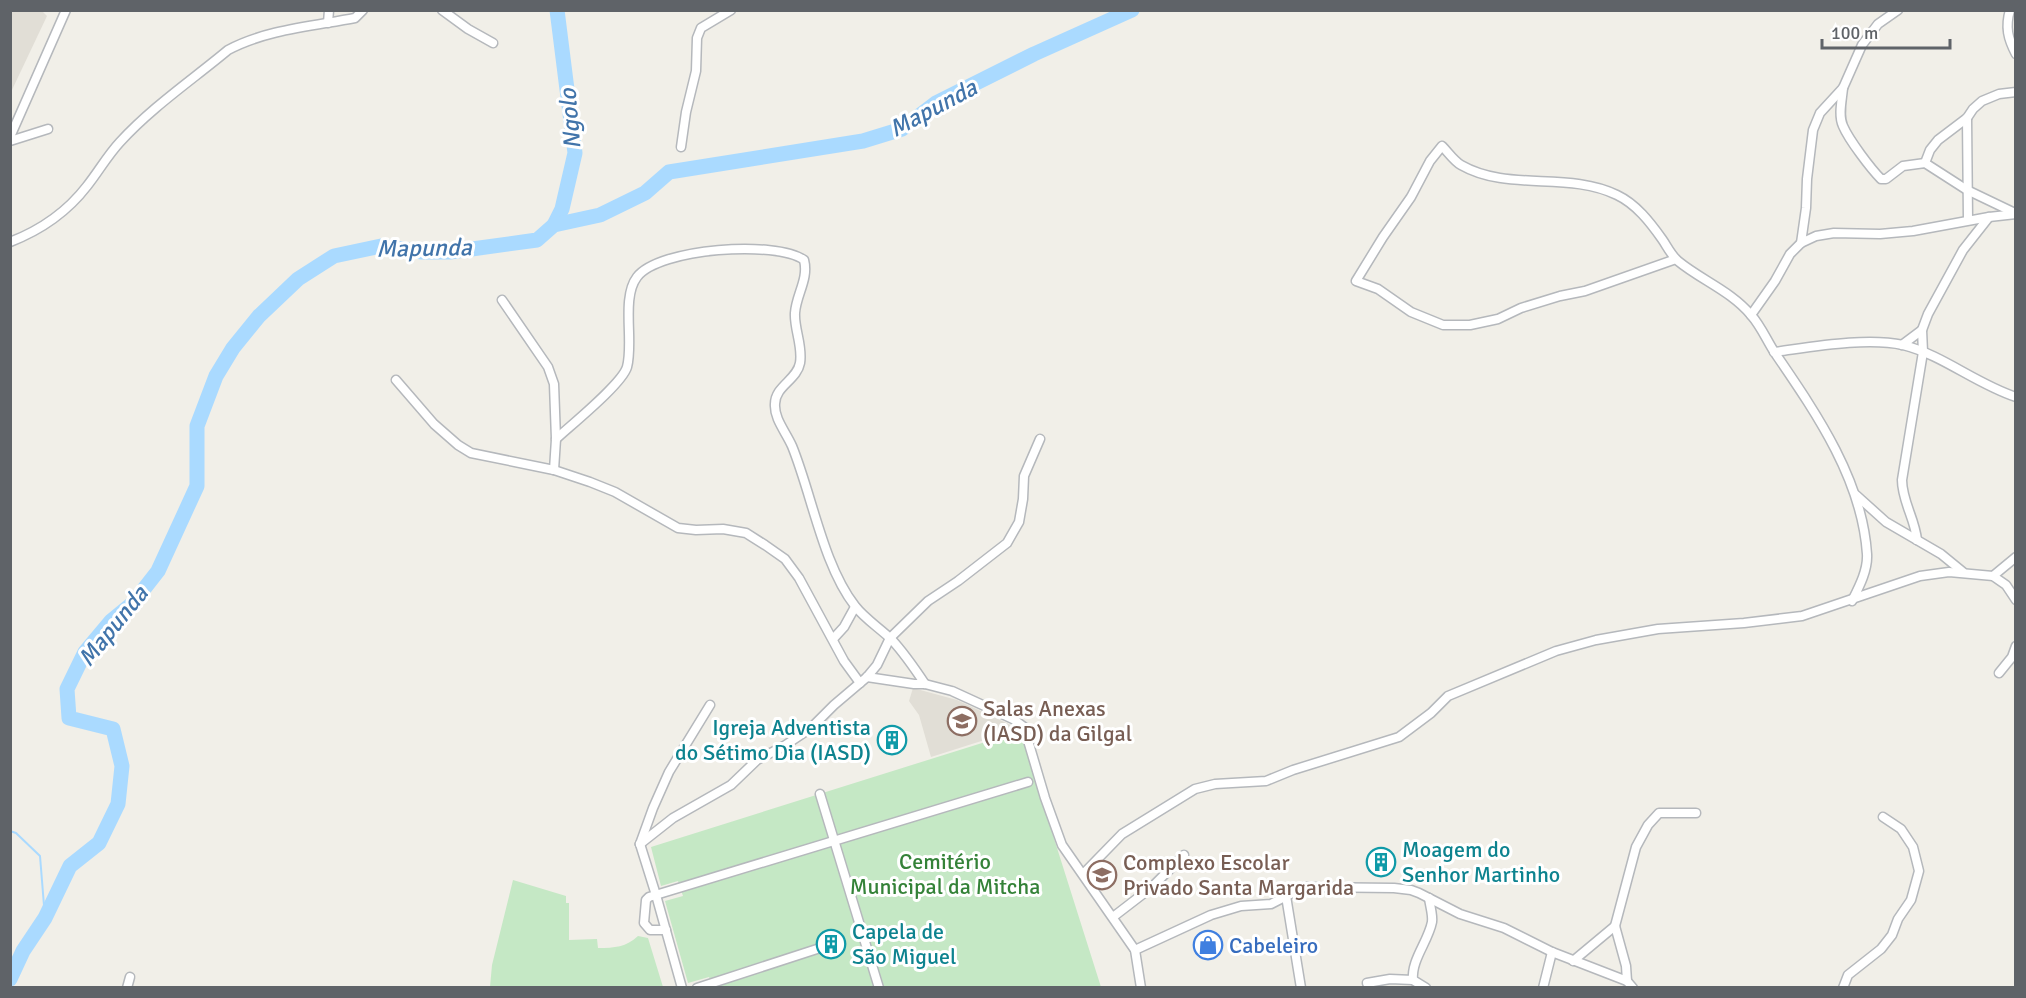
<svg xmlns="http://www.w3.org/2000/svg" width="2026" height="998" viewBox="0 0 2026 998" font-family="Signika,sans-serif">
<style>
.education{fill:#e1ded6}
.green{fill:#c5e8c5}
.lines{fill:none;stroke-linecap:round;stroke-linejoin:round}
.stream{stroke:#aadaff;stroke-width:2}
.river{stroke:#aadaff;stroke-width:15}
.minor-casing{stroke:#b5b8bc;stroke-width:11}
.minor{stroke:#fff;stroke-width:8}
.labels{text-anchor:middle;stroke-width:6;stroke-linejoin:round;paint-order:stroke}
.education-label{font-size:22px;fill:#785e54;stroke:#fff;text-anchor:start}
.culture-label{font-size:22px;fill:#0d838f;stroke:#fff;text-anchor:start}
.park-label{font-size:22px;fill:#348238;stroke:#fff}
.shop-label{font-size:22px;fill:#366cbe;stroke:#fff;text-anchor:start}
.water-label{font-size:24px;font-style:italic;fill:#4174aa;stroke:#fff}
</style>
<rect width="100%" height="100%" fill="#f1efe8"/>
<!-- education -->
<g class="education">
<polygon points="11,10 42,11 47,16 11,92"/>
<polygon points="913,688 957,700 1015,727 1016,730 931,757 919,715 909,701"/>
</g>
<!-- green -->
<g class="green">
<polygon points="1020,731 1101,987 713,988 709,977 688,983 665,901 683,896 678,881 661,886 651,847"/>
<path d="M513 880 566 896V903H569V940L597 939 598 948C615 948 626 947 638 936L648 938 663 987H490L492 965Z"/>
</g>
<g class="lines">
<!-- stream -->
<polyline class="stream" points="10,831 16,833 40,856 45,918"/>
<!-- river -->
<g class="river">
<polyline points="554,225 562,209 575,153 557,10"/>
<polyline points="10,979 23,951 45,918 70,866 99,843 118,804 122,766 113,729 69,718 67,689 85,652 111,621 133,603 158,571 197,486 197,426 216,376 233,348 259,316 298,279 334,256 381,246 422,252 450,252 537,240 554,225 600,215 645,193 669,172 863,141 902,129 936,103 1034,54 1132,10"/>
</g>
<!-- minor casing -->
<g class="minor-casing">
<g id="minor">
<polyline points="442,10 468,29 493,43"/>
<path d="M2010 10C2005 27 2008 39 2016 54"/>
<polyline points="328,23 329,10"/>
<path d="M1843 88C1842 100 1838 115 1843 126 1849 140 1871 169 1881 179H1886L1903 166 1925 163 1967 190 2015 213"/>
<polyline points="1967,118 1968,220"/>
<polyline points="10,137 66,10"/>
<polyline points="10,141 48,129"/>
<polyline points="681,147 686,112 696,71 697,38 701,28 731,10"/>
<polyline points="1925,163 1930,150 1938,140 1967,118 1973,109 1982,101 1999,94 2016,92"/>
<path d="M10 242C41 230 67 212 87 186 99 171 107 156 120 142 152 107 192 80 228 50 265 30 313 26 355 18L363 10"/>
<polyline points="1801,243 1806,208 1807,179 1813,130 1820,113 1843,88 1862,45 1878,24 1898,10"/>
<path d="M1676 259 1585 291 1560 296 1521 308 1498 319 1470 325H1443L1411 312 1378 289 1356 281 1383 237 1411 197 1430 161 1442 146C1448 152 1454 161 1461 165 1508 192 1568 171 1617 195 1636 204 1650 222 1662 239 1667 246 1671 255 1678 261 1701 280 1731 291 1751 315 1761 326 1767 341 1775 353 1816 413 1862 479 1867 554 1868 570 1859 587 1852 601"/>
<polyline points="502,300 548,367 554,384 556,439 554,470"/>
<polyline points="1751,315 1775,281 1790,254 1801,243 1816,236 1834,233 1880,234 1913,231 1989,217 2016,214"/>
<polyline points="1902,345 1922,330"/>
<path d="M1774 352C1812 347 1866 337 1903 345 1943 355 1976 384 2016 397"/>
<polyline points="396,380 434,424 458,445 471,453 554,470 590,482 615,492 678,528 696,530 723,529 746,533 765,545 785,559 799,578 844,661 860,683"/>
<path d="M556 439C571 425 622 384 627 367 634 342 621 298 637 277 659 248 776 240 804 260 809 279 796 295 795 313 794 329 803 346 800 363 797 380 775 386 775 404 774 419 786 432 792 446 812 495 823 565 855 606 865 619 881 629 892 640 905 654 915 669 925 684"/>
<polyline points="1856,495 1886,522 1941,554 1963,572"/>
<path d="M1917 540C1915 519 1902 501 1902 480L1923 352 1922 330 1928 314 1963 250 1989 217"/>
<polyline points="1993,576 2016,557"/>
<polyline points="833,639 844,627 855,607"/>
<polyline points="1999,673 2012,657 2016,646"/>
<polyline points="867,677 914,684 925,684 952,691 1013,719 1024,727 1045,798 1062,845 1135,950 1141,988"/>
<polyline points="820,794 879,988"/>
<polyline points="640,844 673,818 731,785 757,760 784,746 811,728 834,705 867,677 877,665 890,638 928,601 958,581 1007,543 1019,522 1023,499 1024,476 1040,439"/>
<polyline points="640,844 653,808 669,772 710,705"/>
<polyline points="640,844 656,895 682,988"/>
<polyline points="1083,874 1122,834 1195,789 1215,784 1266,781 1293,770 1399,737 1431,713 1448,696 1556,651 1596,640 1658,629 1744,623 1802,616 1920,576 1949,572 1993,576 2006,585 2016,600"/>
<polyline points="1286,896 1301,988"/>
<polyline points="1113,917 1152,887 1184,855"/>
<polyline points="666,930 650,930 644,923 646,900 649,897 1028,782"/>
<polyline points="1135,950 1211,915 1241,906 1271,904 1304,887 1394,888 1411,890 1419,893 1460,914 1504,928 1552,952 1627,981 1633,988"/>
<polyline points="1573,961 1615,926"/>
<polyline points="1627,981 1626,966 1615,926 1636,847 1648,825 1659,813 1696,813"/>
<polyline points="1367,983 1390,979 1413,980"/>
<polyline points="127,988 130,977"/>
<polyline points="697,988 817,949"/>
<path d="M1426 988 1413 980C1411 960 1428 942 1432 922 1433 915 1430 906 1429 898"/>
<polyline points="1543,988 1552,952"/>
<polyline points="1843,988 1848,975 1881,949 1892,935 1898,919 1911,900 1919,871 1913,847 1901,829 1883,817"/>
</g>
</g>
<!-- minor -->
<use href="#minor" class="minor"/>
</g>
<!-- icons -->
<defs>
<g id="school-ring" transform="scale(1.5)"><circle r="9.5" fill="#fff" stroke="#8d6e63" stroke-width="1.5"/><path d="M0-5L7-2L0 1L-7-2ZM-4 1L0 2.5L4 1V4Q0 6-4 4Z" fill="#8d6e63"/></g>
<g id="building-ring" transform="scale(1.5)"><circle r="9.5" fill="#fff" stroke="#0f9aa8" stroke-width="1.5"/><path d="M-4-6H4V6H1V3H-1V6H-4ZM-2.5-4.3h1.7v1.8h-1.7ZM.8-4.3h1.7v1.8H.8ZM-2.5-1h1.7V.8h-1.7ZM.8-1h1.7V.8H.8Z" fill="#0f9aa8"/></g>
<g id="shop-ring" transform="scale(1.5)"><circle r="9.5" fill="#fff" stroke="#3f7fe0" stroke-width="1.5"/><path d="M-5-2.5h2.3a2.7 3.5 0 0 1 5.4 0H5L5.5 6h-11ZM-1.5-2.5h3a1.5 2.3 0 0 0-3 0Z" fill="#3f7fe0"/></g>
</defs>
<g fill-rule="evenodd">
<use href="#school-ring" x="962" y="721"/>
<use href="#building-ring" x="892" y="740"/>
<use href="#building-ring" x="1381" y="862"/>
<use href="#school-ring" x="1102" y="875"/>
<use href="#building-ring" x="831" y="944"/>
<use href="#shop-ring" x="1208" y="945"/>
</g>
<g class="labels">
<!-- education labels -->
<g class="education-label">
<text x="983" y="716">Salas Anexas<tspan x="983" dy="25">(IASD) da Gilgal</tspan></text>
<text x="1123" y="870">Complexo Escolar<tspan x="1123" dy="25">Privado Santa Margarida</tspan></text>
</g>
<!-- culture labels -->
<g class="culture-label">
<text x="871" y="735" text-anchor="end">Igreja Adventista<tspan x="871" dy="25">do Sétimo Dia (IASD)</tspan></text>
<text x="1402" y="857">Moagem do<tspan x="1402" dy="25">Senhor Martinho</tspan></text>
<text x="852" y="939">Capela de<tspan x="852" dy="25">São Miguel</tspan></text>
</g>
<!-- park labels -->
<g class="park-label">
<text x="945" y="869">Cemitério<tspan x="945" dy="25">Municipal da Mitcha</tspan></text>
</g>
<!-- shop labels -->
<g class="shop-label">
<text x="1229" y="953">Cabeleiro</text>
</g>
<!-- water labels -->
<g class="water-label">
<text transform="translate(933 108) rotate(-28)" y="8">Mapunda</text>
<text transform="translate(570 119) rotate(-95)" y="8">Ngolo</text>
<text transform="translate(424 248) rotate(-1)" y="8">Mapunda</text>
<text transform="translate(113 626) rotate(-51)" y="8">Mapunda</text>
</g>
</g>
<!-- border -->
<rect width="2026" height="998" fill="none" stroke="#5f6368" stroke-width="24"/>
<!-- scale -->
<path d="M1822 39v9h128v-9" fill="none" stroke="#5f6368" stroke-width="3"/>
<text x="1831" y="39" font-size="18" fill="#5f6368" stroke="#ffffff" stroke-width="4.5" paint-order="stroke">100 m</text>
</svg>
